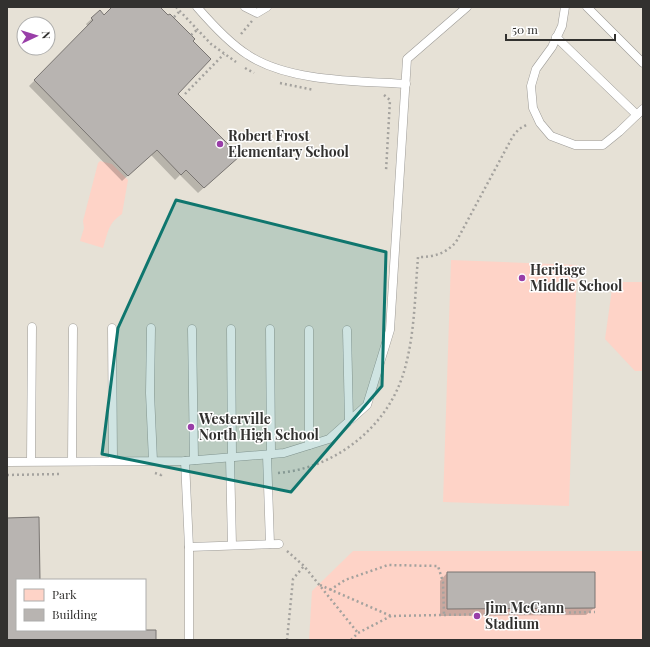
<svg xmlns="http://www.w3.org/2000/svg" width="650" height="647" viewBox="0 0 650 647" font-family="'Playfair Display',serif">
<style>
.built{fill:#e6e1d6;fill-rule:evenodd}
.green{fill:#fed3c7}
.shadow{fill:#0003}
.building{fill:#b8b4b1;stroke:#797572}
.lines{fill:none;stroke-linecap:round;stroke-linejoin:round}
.lane-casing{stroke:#9d9b97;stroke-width:9}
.path{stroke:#a4a29e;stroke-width:2.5;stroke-dasharray:2 3;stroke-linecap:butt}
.lane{stroke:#fff;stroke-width:8}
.marked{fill:#0f766e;fill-opacity:0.2;stroke:#0f766e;stroke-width:3;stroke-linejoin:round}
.poi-dot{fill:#993ea8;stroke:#fff;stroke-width:1.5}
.labels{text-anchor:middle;stroke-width:3;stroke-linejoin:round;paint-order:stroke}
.poi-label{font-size:14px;font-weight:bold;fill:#32312f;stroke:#fff;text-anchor:start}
</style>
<rect width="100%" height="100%" fill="#eeece7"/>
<!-- built -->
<path class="built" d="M7 7H643V640H7ZM24 24H48V48H24ZM17 580H145V630H17Z"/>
<!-- green -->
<g class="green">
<path d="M100 161 112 164 128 180 122 214C108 223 108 233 103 248L80 241 84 228 83 221 98 163Z"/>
<polygon points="451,260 577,265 569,506 443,502"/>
<polygon points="613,282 643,282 643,371 635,371 605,339"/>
<polygon points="353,551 643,551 643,640 309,640 312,591"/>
</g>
<!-- shadow -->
<g class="shadow">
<polygon points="114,7 159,7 192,41 177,94 233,161 198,193 180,175 175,180 151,155 122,181 29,86 88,27 86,24 100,11 104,16"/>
<polygon points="447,573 594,608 586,615 440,616 440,581"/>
</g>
<!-- building -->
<g class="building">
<polygon points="112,7 160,7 168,15 170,14 195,39 193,41 211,59 178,94 240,156 204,188 186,170 181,175 157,150 128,176 34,80 93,20 91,18 100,10 104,15"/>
<polygon points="39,517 40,580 17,580 17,630 156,630 156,640 7,640 7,518"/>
<polygon points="447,572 595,572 595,608 447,609"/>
</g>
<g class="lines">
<!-- lane casing -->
<g class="lane-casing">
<g id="lane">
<path d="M197 7C210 22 232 45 248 55 289 82 358 81 406 84"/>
<polyline points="245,7 257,13 267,7"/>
<polyline points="565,7 562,26 552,47 536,69 531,86 533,108 540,123 551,136 575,145 603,145 619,132 643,109"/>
<polyline points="587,7 643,63"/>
<polyline points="556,37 637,115"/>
<polyline points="112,328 113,461"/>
<polyline points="151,328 150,393 153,461"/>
<polyline points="192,329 194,460"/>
<polyline points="231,329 232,457"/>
<polyline points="270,329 271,454"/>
<polyline points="347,330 349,421"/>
<polyline points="309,445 309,330"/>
<polyline points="267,455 270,544"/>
<polyline points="230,458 232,545"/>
<polyline points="31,461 32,327"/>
<polyline points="72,461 73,328"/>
<polyline points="185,461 189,547 189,640"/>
<polyline points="7,462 185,461 284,453 329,439 367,405 390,330 407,59 467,7"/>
<polyline points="189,547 279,544"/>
</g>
</g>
<!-- path -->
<g class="path">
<polyline points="176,7 211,44 236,62"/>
<polyline points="174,17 180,11"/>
<polyline points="241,34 252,21"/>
<polyline points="191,35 197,30"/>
<polyline points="245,68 254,73"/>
<polyline points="280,83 314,90"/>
<polyline points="185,94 224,54"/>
<polyline points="384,95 390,100 386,171"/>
<polyline points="155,473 161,475 162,472"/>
<path d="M278 473C337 468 390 425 405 368 415 332 415 293 418 257 434 257 445 254 456 242L513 136 519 129 528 124"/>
<polyline points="7,475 62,474"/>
<polyline points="287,551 304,566 358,633"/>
<polyline points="320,585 391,616"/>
<polyline points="330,590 345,580 388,565 438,566 443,582 444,615"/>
<polyline points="287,640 293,579 304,566"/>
<polyline points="351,640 358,633 391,616 595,612"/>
</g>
<!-- lane -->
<use href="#lane" class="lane"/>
</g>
<!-- marked area -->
<path class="marked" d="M176 200 386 252 382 386 291 492 102 454 118 328Z"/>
<!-- markers -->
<g class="poi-dot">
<circle cx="220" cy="144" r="4"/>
<circle cx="522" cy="278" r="4"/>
<circle cx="191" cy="427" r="4"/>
<circle cx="477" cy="616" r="4"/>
</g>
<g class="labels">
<!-- poi labels -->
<g class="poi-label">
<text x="228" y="141">Robert Frost<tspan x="228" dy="16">Elementary School</tspan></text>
<text x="530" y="275">Heritage<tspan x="530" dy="16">Middle School</tspan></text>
<text x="199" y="424">Westerville<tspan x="199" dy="16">North High School</tspan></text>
<text x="485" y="613">Jim McCann<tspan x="485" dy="16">Stadium</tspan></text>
</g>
</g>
<!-- border -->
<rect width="650" height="647" fill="none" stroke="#32312f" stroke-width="16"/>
<!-- legend -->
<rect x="16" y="579" width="130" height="52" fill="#ffffff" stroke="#adadac"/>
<rect x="24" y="589" width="20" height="12" fill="#fed3c7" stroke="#adadac"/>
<text x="52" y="599" font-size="12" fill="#32312f">Park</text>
<rect x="24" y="609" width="20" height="12" fill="#b8b4b1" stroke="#adadac"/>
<text x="52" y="619" font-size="12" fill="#32312f">Building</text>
<!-- north arrow -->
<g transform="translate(36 36) rotate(86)"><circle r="19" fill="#ffffff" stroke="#adadac"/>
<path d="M0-3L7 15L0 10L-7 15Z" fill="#993ea8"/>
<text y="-6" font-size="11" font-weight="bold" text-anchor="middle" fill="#32312f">N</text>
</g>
<!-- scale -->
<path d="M506 34v6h109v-6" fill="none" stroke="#32312f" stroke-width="2"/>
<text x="512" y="34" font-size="12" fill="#32312f" stroke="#ffffff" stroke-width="3" paint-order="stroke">50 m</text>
</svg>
